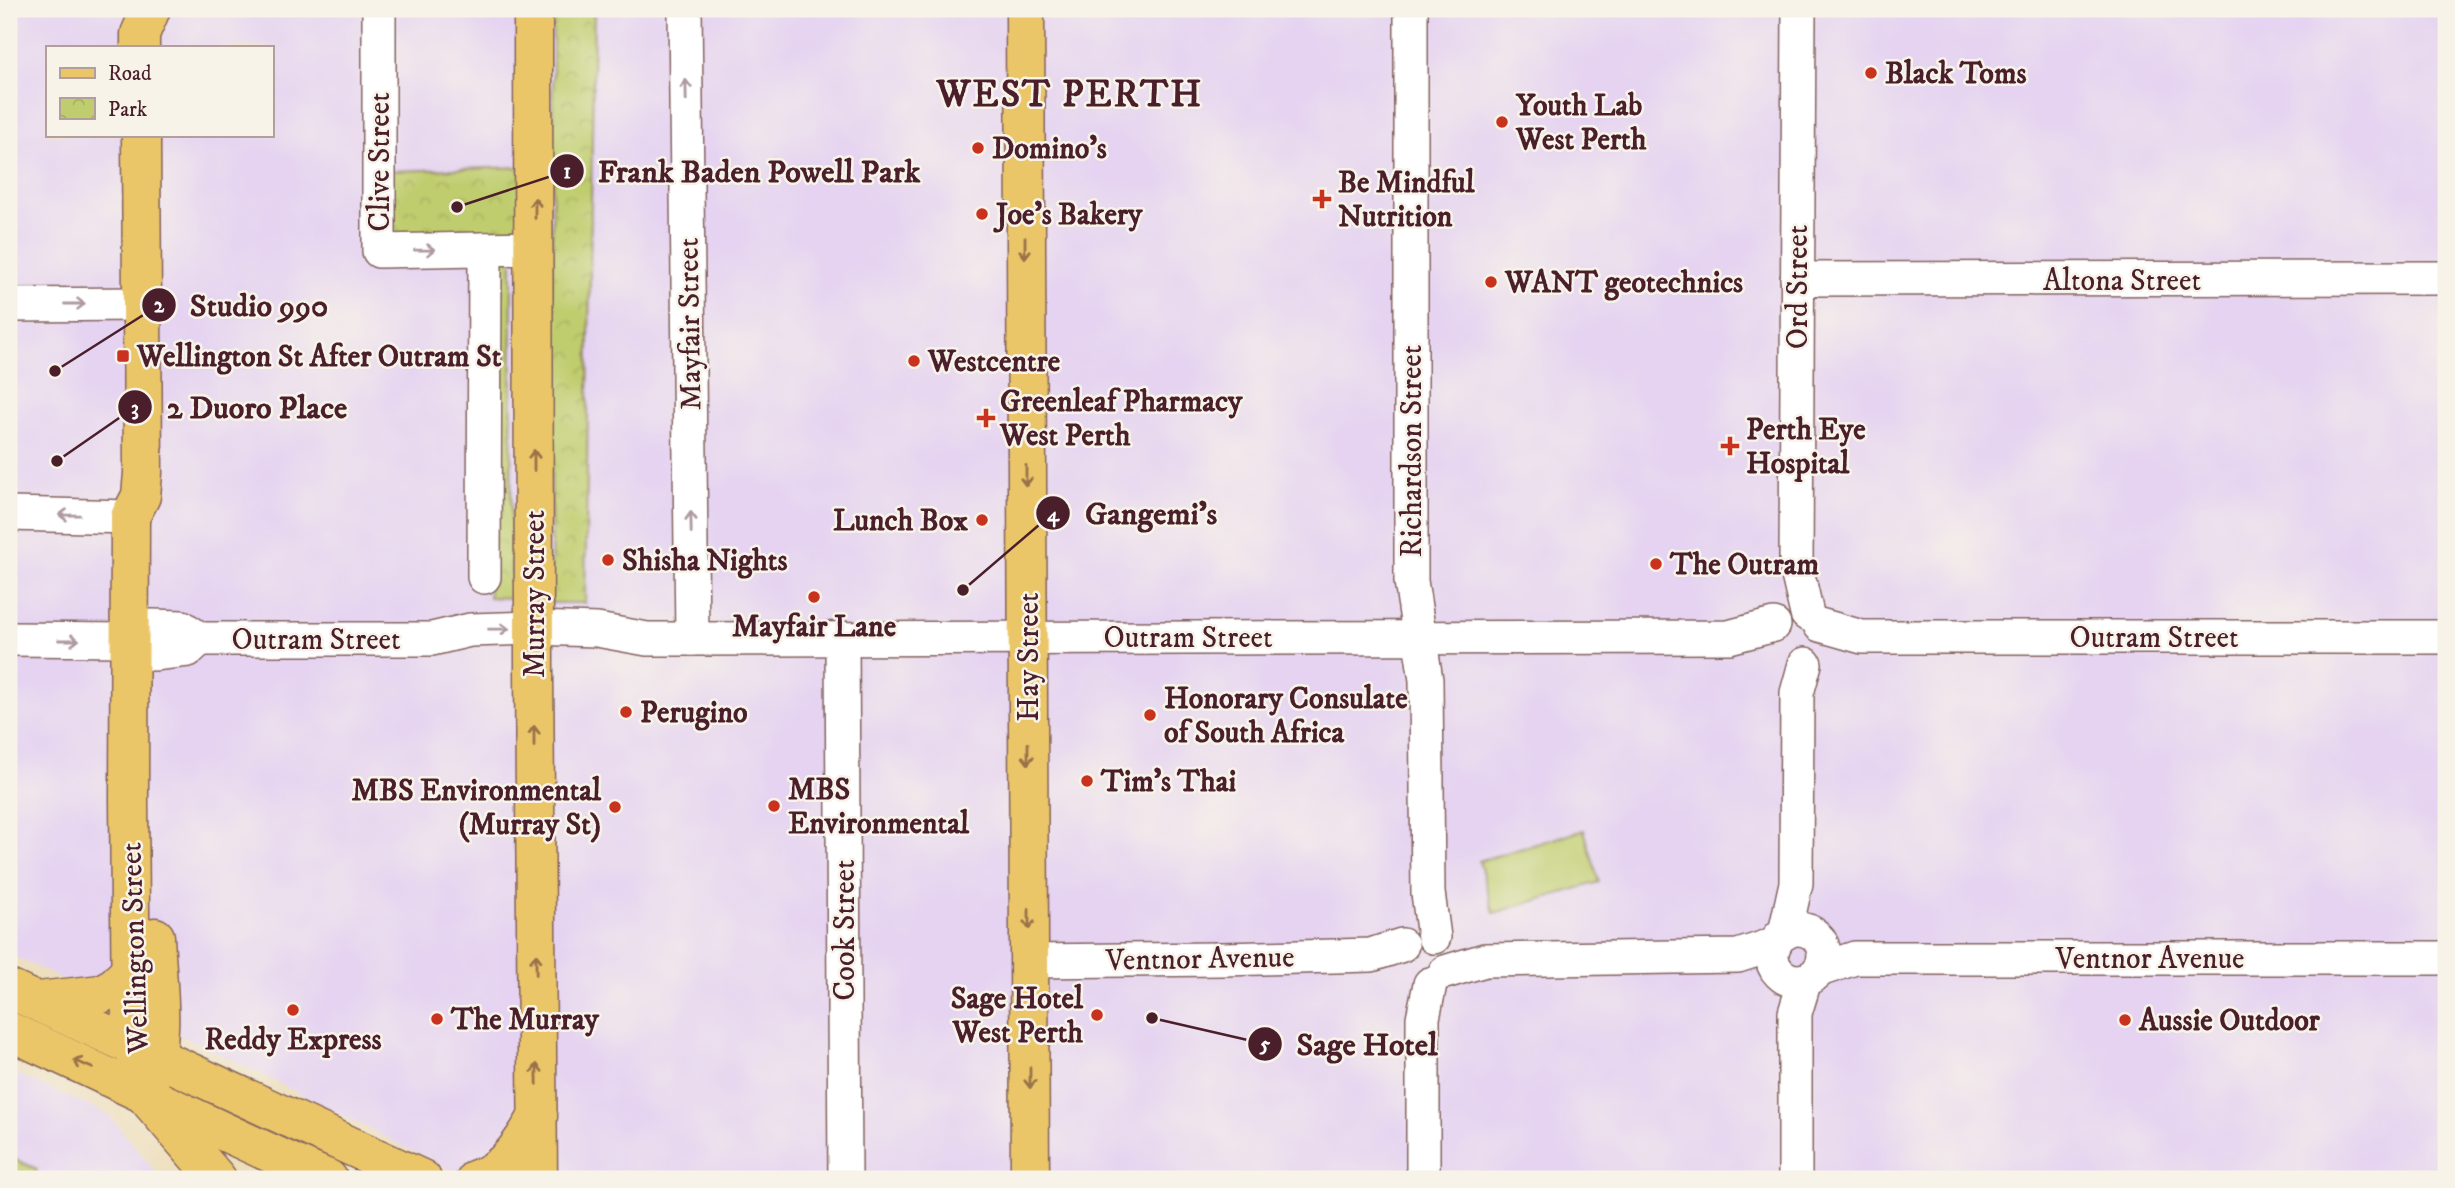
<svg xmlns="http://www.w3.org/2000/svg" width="2455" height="1188" viewBox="0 0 2455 1188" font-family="'IM FELL DW Pica',serif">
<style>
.built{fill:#e5d3f1;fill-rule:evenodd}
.park{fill:url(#park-crowns);stroke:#85764c;stroke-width:2}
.garden{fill:#c0cd6e;stroke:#85764c;stroke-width:2}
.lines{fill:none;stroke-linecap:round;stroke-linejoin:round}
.minor-casing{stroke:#83625e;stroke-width:36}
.major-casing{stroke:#83625e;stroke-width:41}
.minor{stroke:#fff;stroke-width:33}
.major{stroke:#ebc669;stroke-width:38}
.oneway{stroke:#ae9aa0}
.oneway2{stroke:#9a724a}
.poi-dot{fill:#c8321e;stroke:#f7f3e8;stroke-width:2.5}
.labels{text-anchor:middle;stroke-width:5;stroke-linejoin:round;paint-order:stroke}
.poi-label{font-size:30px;font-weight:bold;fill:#4a1f2b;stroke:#f7f3e8;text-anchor:start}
.street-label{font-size:30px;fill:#4a1f2b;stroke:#f7f3e8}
.district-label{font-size:37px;font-weight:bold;letter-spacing:2px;fill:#4a1f2b;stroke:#f7f3e8}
.leader{fill:none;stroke:#4a1f2b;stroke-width:2.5}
.callout-dot{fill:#4a1f2b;stroke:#f7f3e8;stroke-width:2.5}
.mark-label{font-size:21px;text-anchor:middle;font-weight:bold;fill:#fff}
.callout-label{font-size:32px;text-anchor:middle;font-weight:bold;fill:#4a1f2b;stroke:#f7f3e8;stroke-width:5;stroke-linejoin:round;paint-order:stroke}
</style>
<defs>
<pattern id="park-crowns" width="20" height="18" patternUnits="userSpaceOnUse" patternTransform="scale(1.75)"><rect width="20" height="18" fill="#c0cd6e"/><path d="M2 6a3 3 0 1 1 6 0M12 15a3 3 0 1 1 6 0" fill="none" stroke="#a6b05f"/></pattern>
</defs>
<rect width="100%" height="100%" fill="#f7f3e8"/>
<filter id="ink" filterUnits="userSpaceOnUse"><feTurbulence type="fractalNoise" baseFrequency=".0143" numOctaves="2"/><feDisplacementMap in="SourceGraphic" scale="14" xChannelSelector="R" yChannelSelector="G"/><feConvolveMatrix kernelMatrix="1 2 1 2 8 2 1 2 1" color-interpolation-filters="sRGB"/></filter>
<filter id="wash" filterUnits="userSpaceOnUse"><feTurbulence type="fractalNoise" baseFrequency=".00686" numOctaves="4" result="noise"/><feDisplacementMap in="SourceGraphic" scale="28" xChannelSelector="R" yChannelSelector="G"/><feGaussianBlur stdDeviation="1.57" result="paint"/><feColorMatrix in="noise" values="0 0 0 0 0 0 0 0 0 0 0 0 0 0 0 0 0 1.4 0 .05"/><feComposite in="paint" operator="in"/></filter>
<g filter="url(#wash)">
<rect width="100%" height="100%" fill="#eddebc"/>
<!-- built -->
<g class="built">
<path d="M9 9H2446V1179H477L450 1170 261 1074 9 954ZM47 47H271V135H47Z"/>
<polygon points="9,1071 108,1114 161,1179 9,1179"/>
</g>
<!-- park -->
<g class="park">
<polygon points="553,9 594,9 585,603 551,603"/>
<polygon points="526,167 526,242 387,244 388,171"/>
<polygon points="491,259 512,259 511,598 489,597"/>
</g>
<!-- garden -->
<g class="garden">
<polygon points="1584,830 1599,882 1494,913 1479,861"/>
<polygon points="9,1157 37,1169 33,1179 9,1179"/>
</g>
</g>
<g filter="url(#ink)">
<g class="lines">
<!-- minor casing -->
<g class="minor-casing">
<g id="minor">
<polyline points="379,9 379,251 535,248"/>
<polyline points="685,9 692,639"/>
<polyline points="1411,9 1411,581 1426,680 1428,893 1434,937"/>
<polyline points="1799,9 1796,566 1807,614"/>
<polyline points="1797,279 2446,278"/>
<polyline points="9,305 142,304"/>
<polyline points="9,514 130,517"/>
<polyline points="484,577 485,249"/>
<polyline points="1820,625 1862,637 2446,637"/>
<polyline points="152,626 182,627 200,639 432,639 470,630 534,628 597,630 647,639 692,639 1729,637 1774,625"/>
<polyline points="842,638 845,1179"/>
<polyline points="9,639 129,640"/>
<polyline points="153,654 188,650 200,639"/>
<circle cx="1798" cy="955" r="26"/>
<polyline points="1785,933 1796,883 1797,693 1805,664"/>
<polyline points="1029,961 1223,959 1371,955 1402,945"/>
<polyline points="1819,970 1855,958 2446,958"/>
<polyline points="1445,972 1485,960 1738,956 1775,944"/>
<polyline points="1423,1179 1423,1018 1430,984"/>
<polyline points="1795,1179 1795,1013 1805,980"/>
</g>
</g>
<!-- major casing -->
<g class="major-casing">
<g id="major">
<polyline points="533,9 534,670 538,1179"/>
<polyline points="1025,9 1030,1179"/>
<polyline points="140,47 140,34 151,9"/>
<polyline points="141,135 143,473 141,496 130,517 129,800 131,1019 134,1045 144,1094 217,1179"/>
<polyline points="9,989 422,1179"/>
<polyline points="38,1001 101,994 115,986 130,972"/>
<path d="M9 1031C116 1079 220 1132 328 1179"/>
<path d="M150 1079C166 1034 157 985 155 937"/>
<path d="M476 1179C505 1171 524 1141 538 1116"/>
</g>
</g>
<!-- minor -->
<use href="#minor" class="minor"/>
<!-- major -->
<use href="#major" class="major"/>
</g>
<!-- one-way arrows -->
<defs><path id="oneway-shaft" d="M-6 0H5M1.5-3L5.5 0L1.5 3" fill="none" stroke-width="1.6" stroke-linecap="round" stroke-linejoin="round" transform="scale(1.75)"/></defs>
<g class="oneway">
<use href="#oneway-shaft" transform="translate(686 90) rotate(-91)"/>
<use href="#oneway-shaft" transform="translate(425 250) rotate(-1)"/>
<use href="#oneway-shaft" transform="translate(75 304)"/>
<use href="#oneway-shaft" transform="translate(69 515) rotate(-179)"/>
<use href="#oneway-shaft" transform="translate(691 522) rotate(-91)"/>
<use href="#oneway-shaft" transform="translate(499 629) rotate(-1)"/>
<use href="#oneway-shaft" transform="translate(69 640)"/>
</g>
<g class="oneway2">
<use href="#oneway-shaft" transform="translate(535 208) rotate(-90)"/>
<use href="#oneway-shaft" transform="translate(1025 248) rotate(90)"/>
<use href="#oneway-shaft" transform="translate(534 460) rotate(-90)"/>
<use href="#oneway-shaft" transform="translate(1026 476) rotate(90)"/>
<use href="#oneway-shaft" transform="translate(534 736) rotate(-90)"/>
<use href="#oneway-shaft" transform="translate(1028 754) rotate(90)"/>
<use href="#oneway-shaft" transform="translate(1029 919) rotate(90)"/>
<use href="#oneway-shaft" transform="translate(536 964) rotate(-91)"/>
<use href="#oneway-shaft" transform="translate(83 1064) rotate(-156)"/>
<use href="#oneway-shaft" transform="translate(537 1074) rotate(-91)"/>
<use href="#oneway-shaft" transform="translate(1030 1078) rotate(90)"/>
</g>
</g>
<!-- markers -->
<g class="poi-dot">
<circle cx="1871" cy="73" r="7"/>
<circle cx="1502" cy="122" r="7"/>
<circle cx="978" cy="148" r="7"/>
<path d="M1318.5 188.5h7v7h7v7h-7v7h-7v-7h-7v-7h7z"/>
<circle cx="982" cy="214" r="7"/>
<circle cx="1491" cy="282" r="7"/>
<rect x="116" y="349" width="14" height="14" rx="3.5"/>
<circle cx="914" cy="361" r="7"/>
<path d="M982.5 407.5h7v7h7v7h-7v7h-7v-7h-7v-7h7z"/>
<path d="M1726.5 435.5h7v7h7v7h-7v7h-7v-7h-7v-7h7z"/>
<circle cx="982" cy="520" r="7"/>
<circle cx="608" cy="560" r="7"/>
<circle cx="1656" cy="564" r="7"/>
<circle cx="814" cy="597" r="7"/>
<circle cx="626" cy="712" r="7"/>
<circle cx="1150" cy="715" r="7"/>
<circle cx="1087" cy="781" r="7"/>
<circle cx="774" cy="806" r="7"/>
<circle cx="615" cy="807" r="7"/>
<circle cx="293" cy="1010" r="7"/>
<circle cx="1097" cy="1015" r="7"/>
<circle cx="437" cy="1019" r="7"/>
<circle cx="2125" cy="1020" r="7"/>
</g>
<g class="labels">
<!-- poi labels -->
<g class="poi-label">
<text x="1885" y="83">Black Toms</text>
<text x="1516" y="115">Youth Lab<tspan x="1516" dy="34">West Perth</tspan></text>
<text x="992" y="158">Domino's</text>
<text x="1338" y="192">Be Mindful<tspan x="1338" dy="34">Nutrition</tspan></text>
<text x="996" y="224">Joe's Bakery</text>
<text x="1505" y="292">WANT geotechnics</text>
<text x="137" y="366">Wellington St After Outram St</text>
<text x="928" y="371">Westcentre</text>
<text x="1000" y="411">Greenleaf Pharmacy<tspan x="1000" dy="34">West Perth</tspan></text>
<text x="1746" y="439">Perth Eye<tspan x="1746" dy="34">Hospital</tspan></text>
<text x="968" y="530" text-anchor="end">Lunch Box</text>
<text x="622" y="570">Shisha Nights</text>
<text x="1670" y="574">The Outram</text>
<text x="814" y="636" text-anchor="middle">Mayfair Lane</text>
<text x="1164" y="708">Honorary Consulate<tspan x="1164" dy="34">of South Africa</tspan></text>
<text x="640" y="722">Perugino</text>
<text x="1101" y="791">Tim's Thai</text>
<text x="788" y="799">MBS<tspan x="788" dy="34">Environmental</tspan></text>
<text x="601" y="800" text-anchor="end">MBS Environmental<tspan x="601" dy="34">(Murray St)</tspan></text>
<text x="1083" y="1008" text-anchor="end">Sage Hotel<tspan x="1083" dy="34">West Perth</tspan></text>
<text x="451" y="1029">The Murray</text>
<text x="2139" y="1030">Aussie Outdoor</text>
<text x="293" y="1049" text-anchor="middle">Reddy Express</text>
</g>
<!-- street labels -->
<g class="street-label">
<text transform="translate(379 162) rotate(-90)" y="10">Clive Street</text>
<text x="2122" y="290">Altona Street</text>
<text transform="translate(1797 287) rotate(-90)" y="10">Ord Street</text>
<text transform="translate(689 324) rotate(-91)" y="10">Mayfair Street</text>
<text transform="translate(1411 451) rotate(-90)" y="10">Richardson Street</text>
<text transform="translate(534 594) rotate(-90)" y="10">Murray Street</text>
<text x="1188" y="647">Outram Street</text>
<text x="2154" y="647">Outram Street</text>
<text x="316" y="649">Outram Street</text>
<text transform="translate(1028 657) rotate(-90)" y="10">Hay Street</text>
<text transform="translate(844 930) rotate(-90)" y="10">Cook Street</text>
<text transform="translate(134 948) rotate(-92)" y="10">Wellington Street</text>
<text transform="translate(1200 958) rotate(-1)" y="10">Ventnor Avenue</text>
<text x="2150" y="968">Ventnor Avenue</text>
</g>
<!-- district labels -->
<g class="district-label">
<text x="1070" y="106">WEST PERTH</text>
</g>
</g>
<!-- callouts -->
<path class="leader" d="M457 207L567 171M55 371L159 305M57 461L135 407M963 590L1053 513M1152 1018L1265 1044"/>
<g class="callout-dot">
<circle cx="457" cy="207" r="7"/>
<circle cx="55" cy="371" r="7"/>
<circle cx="57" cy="461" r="7"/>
<circle cx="963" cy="590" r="7"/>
<circle cx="1152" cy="1018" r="7"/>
<circle cx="567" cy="171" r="18"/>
<circle cx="159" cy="305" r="18"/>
<circle cx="135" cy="407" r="18"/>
<circle cx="1053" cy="513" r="18"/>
<circle cx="1265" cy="1044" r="18"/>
</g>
<g class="mark-label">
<text x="567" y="178">1</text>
<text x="159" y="312">2</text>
<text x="135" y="415">3</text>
<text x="1053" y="521">4</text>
<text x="1265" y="1051">5</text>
</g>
<g class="callout-label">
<text x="759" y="182">Frank Baden Powell Park</text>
<text x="259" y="316">Studio 990</text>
<text x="257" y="418">2 Duoro Place</text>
<text x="1151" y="524">Gangemi's</text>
<text x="1367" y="1055">Sage Hotel</text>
</g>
<!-- margin -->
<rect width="2455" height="1188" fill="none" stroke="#f7f3e8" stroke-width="35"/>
<!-- legend -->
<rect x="46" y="46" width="228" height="91" fill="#f7f3e8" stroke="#b29e9c" stroke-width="2"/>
<rect x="60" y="68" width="35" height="10" fill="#ebc669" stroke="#b29e9c" stroke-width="2"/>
<text x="108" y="80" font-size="21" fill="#4a1f2b">Road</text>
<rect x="60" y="98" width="35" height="21" fill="url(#park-crowns)" stroke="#b29e9c" stroke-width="2"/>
<text x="108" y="116" font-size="21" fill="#4a1f2b">Park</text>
</svg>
